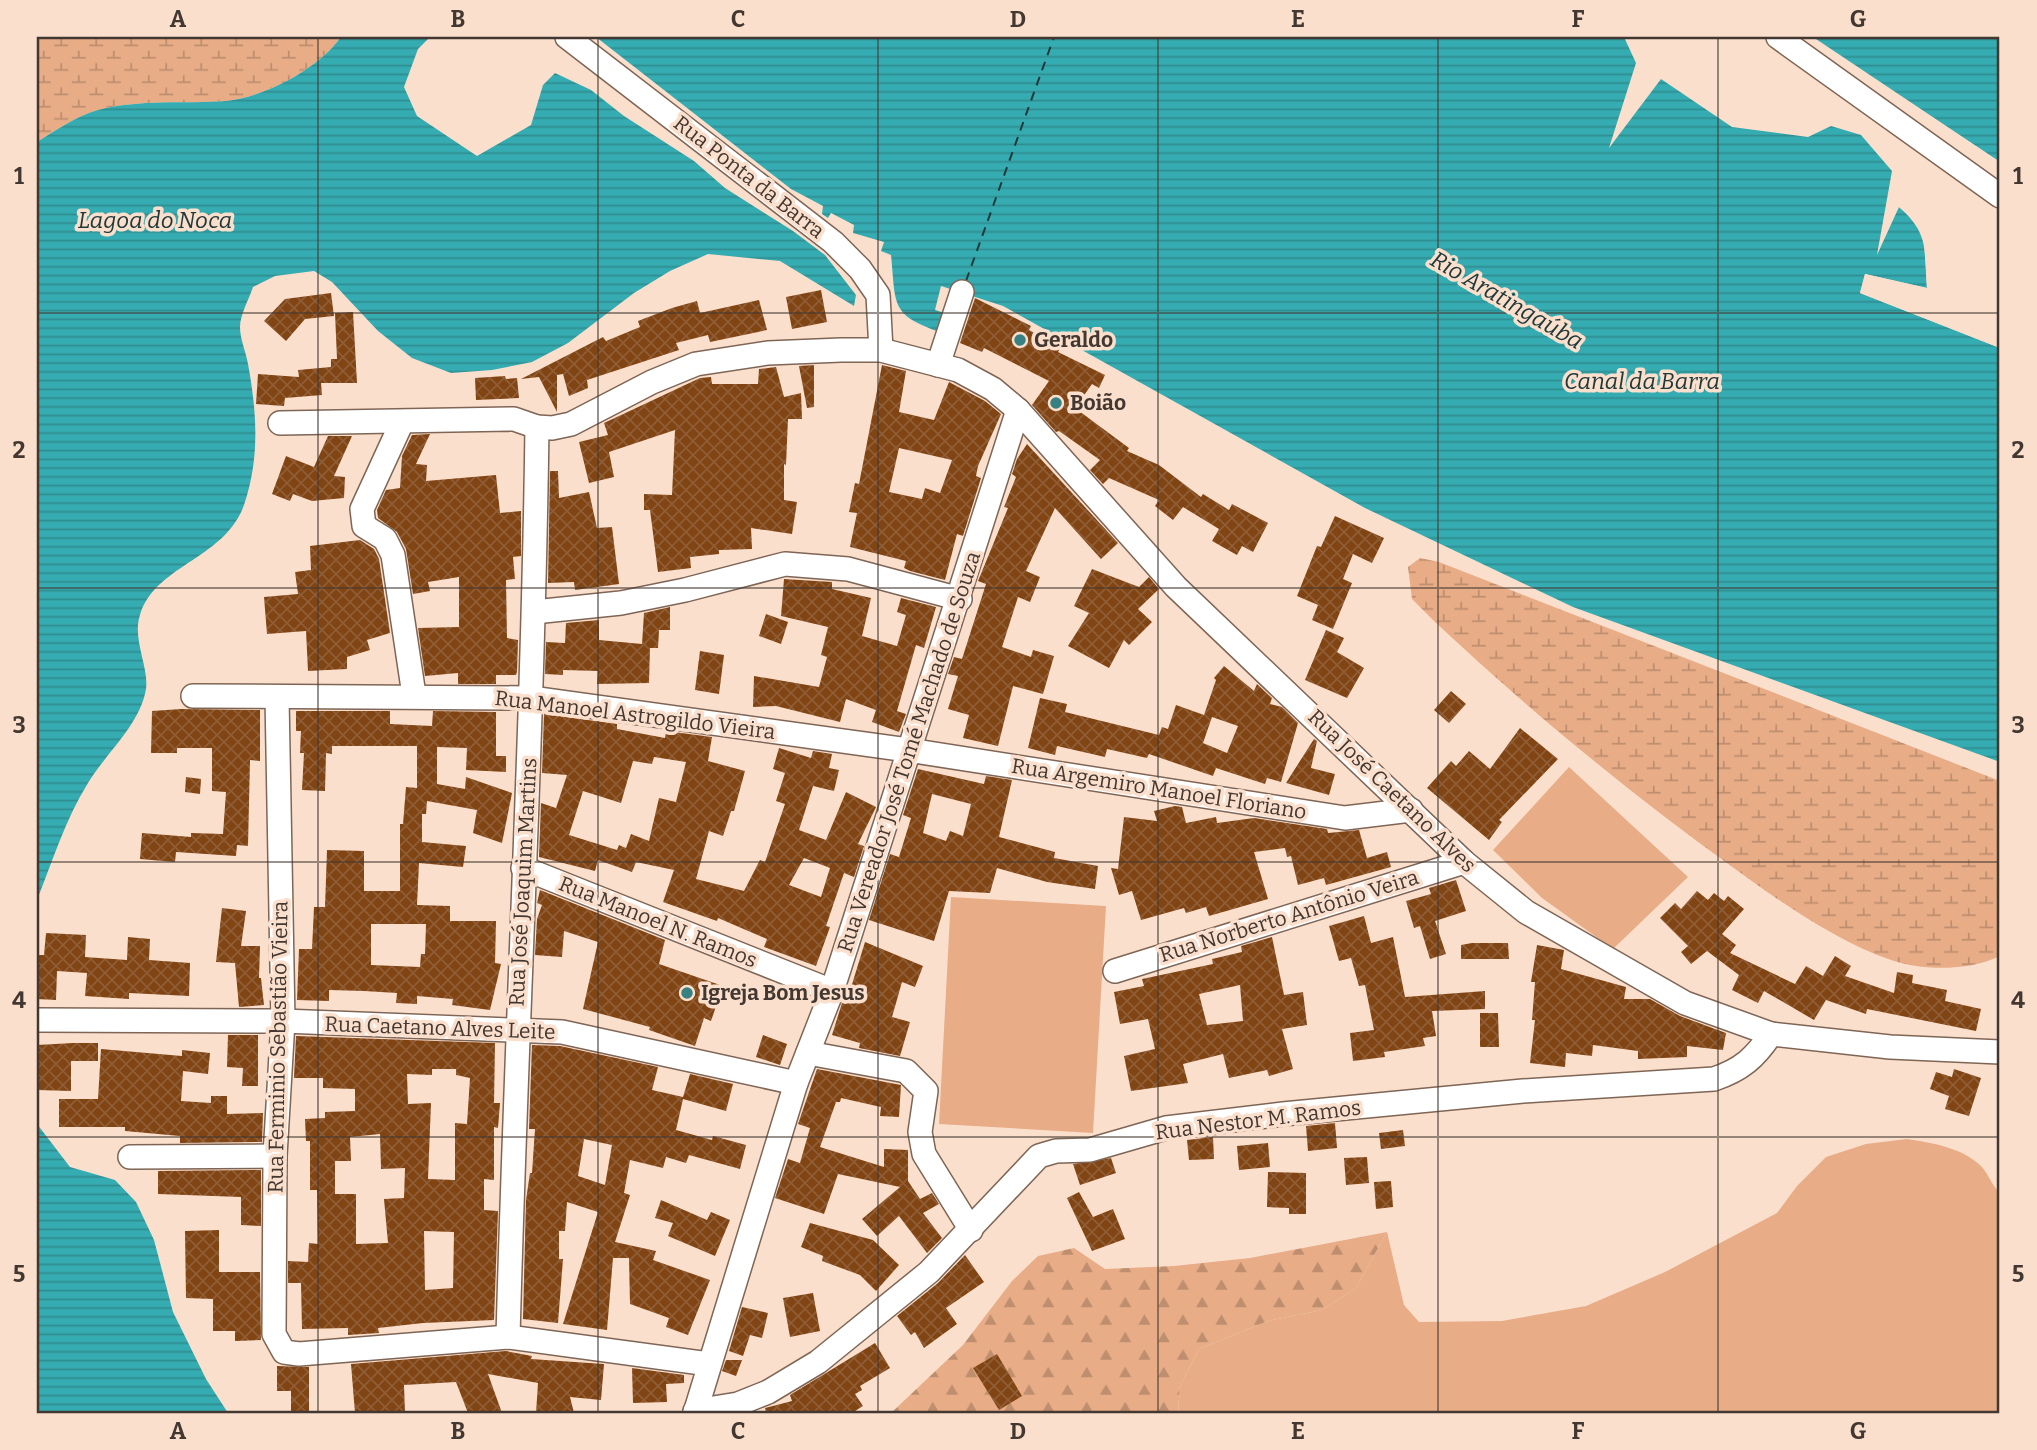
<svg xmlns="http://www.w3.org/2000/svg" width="2037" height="1450" font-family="Bitter,serif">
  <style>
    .green { fill: #e8ad87 }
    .forest { fill: url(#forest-firs) }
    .wetland { fill: url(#wetland-marsh) }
    .water { fill: url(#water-rules) }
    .pier { fill: #fbdfcd }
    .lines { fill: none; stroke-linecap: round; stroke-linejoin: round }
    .ferry { stroke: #20393a; stroke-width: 2; stroke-dasharray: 9 7; stroke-linecap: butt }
    .building { fill: url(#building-cross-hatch); fill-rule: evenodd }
    .minor-casing { stroke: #7e6555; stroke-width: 26 }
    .minor { stroke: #fff; stroke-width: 23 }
    .grid { fill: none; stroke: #433831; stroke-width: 2; stroke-opacity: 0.55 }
    .poi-dot { fill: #388183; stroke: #fbdfcd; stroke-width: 2.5 }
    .labels { text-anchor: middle; stroke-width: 7; stroke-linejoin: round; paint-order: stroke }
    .street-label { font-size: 21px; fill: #433831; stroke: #fbdfcd }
    .poi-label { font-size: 21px; font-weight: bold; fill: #433831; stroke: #fbdfcd; text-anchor: start }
    .water-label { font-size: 23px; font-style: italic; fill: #20393a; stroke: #fbdfcd }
    .neatline { fill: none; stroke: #433831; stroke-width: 2.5 }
    .grid-label { font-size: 23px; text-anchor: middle; font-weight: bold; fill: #433831 }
  </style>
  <defs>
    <pattern id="forest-firs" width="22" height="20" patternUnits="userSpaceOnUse" patternTransform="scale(1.75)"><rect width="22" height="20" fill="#e8ad87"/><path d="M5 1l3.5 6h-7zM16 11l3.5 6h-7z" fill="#be8e6f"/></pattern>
    <pattern id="wetland-marsh" width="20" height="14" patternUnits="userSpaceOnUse" patternTransform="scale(1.75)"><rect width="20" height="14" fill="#e8ad87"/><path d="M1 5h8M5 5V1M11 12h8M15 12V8" fill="none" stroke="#be8e6f"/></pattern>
    <pattern id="water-rules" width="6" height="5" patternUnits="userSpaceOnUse" patternTransform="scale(1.75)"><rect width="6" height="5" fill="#35acb1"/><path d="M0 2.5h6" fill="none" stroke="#2e8d91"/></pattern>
    <pattern id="building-cross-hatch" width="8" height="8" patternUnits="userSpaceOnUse" patternTransform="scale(1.75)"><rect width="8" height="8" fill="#814413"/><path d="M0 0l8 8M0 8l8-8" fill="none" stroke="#8f5d36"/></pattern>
  </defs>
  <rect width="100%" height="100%" fill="#fbdfcd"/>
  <!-- green -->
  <g class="green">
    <path d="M1569 767 1688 877 1613 949 1542 898 1493 850Z"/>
    <path d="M951 897 1106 906 1093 1133 939 1124Z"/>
    <path d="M1907 1139C1932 1143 1961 1147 1981 1166 1989 1174 1991 1185 2000 1193V1413H1178L1180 1386 1199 1349 1268 1321 1322 1310 1356 1288 1387 1232 1404 1305 1419 1322 1502 1321 1586 1306 1665 1272 1777 1213 1797 1186 1826 1157 1866 1144Z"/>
  </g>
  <!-- forest -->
  <path class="forest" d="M1387 1232 1356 1288 1322 1310 1268 1321 1199 1349 1180 1386 1178 1413H891L963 1345 1012 1281 1038 1256 1074 1248 1105 1269 1174 1266 1250 1258Z"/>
  <!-- wetland -->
  <g class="wetland">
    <path d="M37 37H341C318 69 265 97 226 101 184 104 140 99 98 110 77 116 56 130 37 142Z"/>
    <path d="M1420 558 1439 562 2000 781V956C1970 971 1922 971 1891 960 1835 941 1778 900 1731 866 1627 791 1529 710 1435 622L1412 599 1408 567Z"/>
  </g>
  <!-- water -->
  <g class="water">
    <path d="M341 37H430L418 49 404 87 417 116 477 156 531 125 543 85 555 73 591 90 624 116 694 161 725 188 793 231 825 255 856 295 854 306 780 261 708 254 670 271 634 293 568 343 532 362 492 370 451 373 412 358 378 331 332 282 314 271 275 276 253 287C249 299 240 315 240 327 240 339 246 352 248 364 257 413 260 458 244 505 225 559 155 565 140 615 132 639 149 667 146 689 140 725 106 753 88 783 65 820 53 860 37 900V142C56 130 77 116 98 110 140 99 184 104 226 101 265 97 318 69 341 37Z"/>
    <path d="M596 37H1624L1636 63 1609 148 1661 79 1732 127 1808 137 1831 126 1861 135 1892 171 1877 255 1899 207C1930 234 1924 251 1927 288L1865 274 1860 293 2000 348V762L1573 607 1365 508 1003 306 941 286 935 310 951 315 940 332C890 315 896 305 891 255L881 251 884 242 853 233 854 225 831 213 828 218 822 214 823 206 791 189Z"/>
    <path d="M1813 37H2000V162Z"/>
    <path d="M37 1124 70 1167 115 1180 136 1202 154 1240 173 1312 206 1379 228 1413H37Z"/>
  </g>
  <!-- pier -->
  <g class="pier">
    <path d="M1810 37 2000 162V166L1811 40Z"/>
    <path d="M1900 204 1920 221 1927 240 1930 290 1926 292 1867 279 1864 291 1971 331 2000 344V348L1860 293 1865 274 1927 288 1924 241 1917 223 1899 207Z"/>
  </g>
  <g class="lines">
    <!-- ferry -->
    <path class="ferry" d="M966 281 1054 37"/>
  </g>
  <!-- building -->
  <g class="building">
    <path d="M821 290 827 322 792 329 786 297Z"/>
    <path d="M331 293 334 316 305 319 286 341 264 321 285 299Z"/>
    <path d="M975 298 1031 326 1029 330 1061 347 1058 352 1105 375 1099 388 1092 384 1075 408 1129 448 1127 451 1159 465 1201 497 1203 494 1229 510 1232 504 1268 523 1253 552 1242 546 1237 555 1212 541 1219 529 1183 507 1173 520 1155 506 1159 500 1109 478 1103 484 1090 470 1100 460 1059 431 1056 432 1032 405 1049 381 984 348 982 352 960 343Z"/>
    <path d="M759 300 767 330 710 342 708 335 676 343 679 350 587 380 588 388 569 396 563 374 557 375V412L539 377 521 379 603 337 606 341 640 327 638 321 672 308 697 301 700 313Z"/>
    <path d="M353 312 357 383H321L322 395 285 398 284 406 256 404 258 374 299 377 298 370 331 367V359H337L335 313Z"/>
    <path d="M814 365V407L807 408 799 366Z"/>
    <path d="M882 365 906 371 899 412 934 420 949 382 985 401 1001 414 978 466 976 476 981 478 963 536 957 534 945 580 910 571 904 568 906 561 850 547 857 513 849 512 855 483 859 484ZM899 448 952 460 940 493 925 488 922 499 889 492Z"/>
    <path d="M776 367 784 397 801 393 802 419H788L786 465 784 464V500L797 502 792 534 751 528 752 549 719 550V554L690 557 691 568 658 572 650 510H644V494L672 495 675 430 609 452 614 477 589 483 579 442 608 435 604 423 700 378 711 377 712 384H758L759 369Z"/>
    <path d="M505 376 506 379 517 378 519 398 476 400 475 378Z"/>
    <path d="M430 434 416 464 427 465 426 481 496 475 500 513 521 511V556L513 557 515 579 506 580 507 638 518 640 517 672 516 675H496V684H458V673L425 676 418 628 459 627V577L428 582 430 591 413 594 406 549 397 532 378 518 377 510 386 490 400 488 402 456 412 435Z"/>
    <path d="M328 436H352L334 476 345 477 344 498 312 501 293 494 290 501 272 494 286 456 314 467Z"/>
    <path d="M1027 444 1118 543 1101 559 1055 508 1026 571 1040 577 1030 602 1018 597 1002 647 1031 657 1033 650 1054 656 1043 694 1013 686 998 746 963 738 969 715 948 709 958 676 948 674 954 657 962 659 986 584 978 581 1008 508 1004 507 1016 477 1012 474 1017 459Z"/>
    <path d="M550 471H558L559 498 589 492 597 528 612 527 619 584 575 590 574 582 548 583Z"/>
    <path d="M1335 516 1384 538 1372 563 1353 554 1343 579 1352 583 1333 629 1312 620 1318 605 1297 596 1317 546 1321 547Z"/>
    <path d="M360 540 374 549 379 559 390 633 367 640 370 650 347 657V669L308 671 306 631 267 634 264 597 298 594 295 572 311 570 310 546Z"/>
    <path d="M1092 569 1139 587 1149 577 1159 589 1138 609 1152 622 1129 645 1124 640 1109 668 1068 646 1089 613 1074 606Z"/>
    <path d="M784 579 832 582V589L871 598 862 636 897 646 906 615 897 612 901 598 936 607 924 648 916 645 897 711 906 714 899 732 872 722 876 710 846 699 840 722 776 706 753 707 754 676 819 687 827 657 821 655 828 627 781 616Z"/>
    <path d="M670 607V630H659L658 648H650L649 683 597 684 598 671 563 670V675L545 674 546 642 565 643 566 623 599 620V640L642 644 644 613Z"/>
    <path d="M766 614 788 622 781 644 759 636Z"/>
    <path d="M1326 630 1344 638 1337 652 1364 668 1347 698 1305 680Z"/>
    <path d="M700 651 724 655 719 694 695 690Z"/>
    <path d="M1224 666 1254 691 1257 684 1272 698 1270 704 1282 707 1298 723 1281 782 1267 778 1265 784 1216 768 1213 776 1149 754 1147 758 1107 749 1105 757 1057 746 1055 755 1028 748 1040 698 1067 704 1065 712 1159 735 1162 727 1168 729 1176 705 1204 715 1216 680 1214 678ZM1212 717 1238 726 1227 753 1203 743Z"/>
    <path d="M1451 691 1466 704 1449 723 1434 710Z"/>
    <path d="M181 709 260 710V761L250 760 248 846 237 845 236 856 176 852 175 862 140 859 142 833 191 837V833L223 834 226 792 212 791V748H177V753H151L152 711Z"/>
    <path d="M296 711H390V724L432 726 433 711 496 712V756H506V772L466 770 467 748 437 747V784L465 789 466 777 512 793 502 843 473 833 477 810 427 801 426 814H422V842L466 846 463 867 419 863 417 905 450 906V921H496L495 963 501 964 490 1010 452 1005 453 999 417 996V1004L396 1003 397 993 364 991 329 990V1001L297 1000 299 949H312L314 907H325L327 850 364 851V891H400V824H403L406 787 417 788V746H332V754L326 753 325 791 302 790 304 753H300L301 731H296ZM371 924H426L425 954H421L420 967 371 965Z"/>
    <path d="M544 714 617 724V729L665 738 666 731 712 737 708 761 745 771 734 811H731L723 836 709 831 696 879 744 891 760 860 765 862 785 804 776 801 785 773 773 769 779 748 811 758 813 751 832 754 829 768 839 770 834 791 813 786 799 830 826 840 846 792 876 807 858 844 864 846 854 877 844 873 826 926 830 927 816 966 764 947 767 939 718 918 717 921 663 902 674 870 636 862 632 872 598 860 595 871 539 857 541 803 556 808 567 775 542 773ZM654 757 686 762 676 802 659 798 649 841 631 834 626 848 619 845 617 850 569 835 583 791 621 803 633 761 652 764ZM804 858 830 868 821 897 789 885Z"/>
    <path d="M1520 728 1558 759 1499 820 1502 822 1489 840 1427 788 1451 761 1456 766 1469 751 1490 769Z"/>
    <path d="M1314 739 1317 741 1311 768 1335 774 1329 795 1286 783Z"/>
    <path d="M918 769 984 784 986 776 1012 780 999 837 1055 852 1054 858 1098 866 1095 889 1047 882 997 868 990 893 949 891 934 941 869 920 890 854 899 857 911 818 903 815ZM932 794 971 804 963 836 950 831 946 841 923 833Z"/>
    <path d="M186 777 201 779 200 794 185 792Z"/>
    <path d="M1175 806 1182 807 1186 823 1216 817 1217 823 1254 818 1327 829 1328 833 1359 830 1367 858 1387 852 1391 867 1326 885 1324 878 1298 885 1291 856 1287 857 1285 848 1254 852 1268 899 1209 916 1206 907 1186 913 1184 908 1141 920 1132 891 1119 895 1111 868 1118 869 1124 817 1157 821 1154 811Z"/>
    <path d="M1456 880 1466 911 1435 921 1446 954 1430 959 1420 926 1414 928 1406 901 1431 894 1429 888Z"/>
    <path d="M540 890 665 940 659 964 723 986 711 1021 704 1018 695 1046 649 1030 650 1027 583 1009 598 942 564 931 562 957 535 955 537 919 542 905 537 903Z"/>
    <path d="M1697 891 1708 900 1714 893 1724 901 1728 896 1744 909 1722 934 1736 945 1730 953 1795 984 1806 966 1823 976 1835 956 1851 966 1845 976 1894 993 1897 972 1913 975 1912 983 1947 990 1945 1001 1981 1009 1976 1031 1867 1009 1866 1014 1826 1000 1814 1020 1764 991 1758 1003 1732 990 1739 975 1707 951 1691 964 1681 952 1688 946 1660 918 1675 903 1681 909Z"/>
    <path d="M222 908 246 911 241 946H260L259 978H261L264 1005 239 1007 235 963 216 962Z"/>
    <path d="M1364 916 1371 943 1393 937 1405 997 1485 991V1009L1432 1011 1436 1036 1423 1038 1425 1046 1384 1052 1385 1057 1353 1061 1350 1033 1374 1030 1365 985 1359 986 1351 958 1339 961 1329 926Z"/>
    <path d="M46 933 86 935 85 957 127 960 128 937 150 939 149 960 190 963 189 996 129 993V999L85 996 87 973 57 971 56 1000 37 999V955H44Z"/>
    <path d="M1272 937 1284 995 1303 992 1307 1025 1282 1029 1293 1069 1269 1076 1267 1070 1229 1078 1223 1054 1183 1064 1188 1083 1131 1091 1124 1056 1155 1049 1148 1019 1120 1024 1114 992 1144 986 1142 979 1213 964 1212 959 1242 952 1241 946ZM1240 985 1243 1021 1207 1025 1199 994Z"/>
    <path d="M865 942 923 966 915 987 902 982 892 1017 910 1022 900 1056 859 1048 860 1043 832 1035 842 1003 846 1004Z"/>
    <path d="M1472 943H1508L1509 959H1461V945Z"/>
    <path d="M1537 945 1564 950 1561 969 1626 987 1624 999H1650L1680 1016 1726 1033 1723 1050 1687 1046V1057L1638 1059V1051L1593 1045 1592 1056 1566 1053 1565 1067 1530 1063 1535 1020H1532L1535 982H1531Z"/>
    <path d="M1480 1013H1498L1499 1047H1480Z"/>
    <path d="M228 1035H258V1086H242L243 1068 227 1067Z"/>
    <path d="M763 1035 787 1044 780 1065 756 1057Z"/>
    <path d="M296 1036 495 1043 494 1103H500L498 1128 494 1127V1180L484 1179V1210L498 1211 494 1320 423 1323 378 1328 379 1333 348 1335V1328L302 1329 301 1283H288V1261L308 1262 309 1243 318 1244 317 1190H310V1141H306L305 1119 325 1118V1112L355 1111V1089L323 1088V1078H294ZM432 1069H456V1075L470 1078 467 1124 455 1123V1180L428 1179 431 1103 408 1104 407 1074 432 1075ZM380 1134 381 1169 405 1168 404 1198 384 1199 388 1243 356 1244V1194H335V1161H351L350 1137ZM424 1231 454 1232 453 1288 425 1290Z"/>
    <path d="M73 1043H98V1061H71V1091L37 1090V1045Z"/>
    <path d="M532 1045 560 1046 658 1067 652 1090 683 1097 690 1074 733 1084 726 1111 683 1099 676 1130 712 1140 713 1136 746 1145 740 1169 689 1155 686 1163 666 1157 663 1168 630 1160 624 1193 630 1195 615 1242 656 1251 653 1260 710 1280 688 1335 666 1327 669 1318 630 1304 629 1258H613L607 1330 563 1324 598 1212 567 1202 565 1231H559V1259H563L558 1323 523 1319 526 1200 530 1173H532L535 1129H529ZM584 1139 612 1145 605 1185 578 1176Z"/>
    <path d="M101 1049 182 1056V1050L210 1053 208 1074 183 1071 181 1101 211 1103V1096H227V1114L263 1113 262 1142 180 1143V1136L125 1131V1127H59V1099H98Z"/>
    <path d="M817 1069 901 1085 899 1117 880 1116 881 1107 841 1098 840 1102H836L820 1147 884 1167V1149L908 1150V1181L920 1199 932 1193 939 1204 923 1213 942 1238 927 1253 899 1216 877 1236 862 1219 900 1187 838 1174 824 1214 775 1198 788 1159 800 1163 810 1128 798 1124Z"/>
    <path d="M1954 1069 1981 1078 1969 1116 1945 1109 1949 1096 1930 1089 1936 1072 1952 1077Z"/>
    <path d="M1335 1123 1337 1148 1308 1151 1306 1126Z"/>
    <path d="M1403 1130 1405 1146 1381 1149 1379 1133Z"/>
    <path d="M1213 1137 1214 1159 1189 1160 1187 1140Z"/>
    <path d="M1268 1143 1270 1167 1239 1170 1237 1146Z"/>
    <path d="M1367 1157 1369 1183 1346 1185 1344 1158Z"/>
    <path d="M1111 1158 1116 1173 1080 1185 1073 1164Z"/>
    <path d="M261 1170V1226L241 1225V1197L158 1194V1171Z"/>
    <path d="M1268 1172 1306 1173V1214H1289V1208L1267 1207Z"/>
    <path d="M1391 1181 1393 1207 1376 1209 1374 1182Z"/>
    <path d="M1079 1192 1093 1217 1113 1209 1125 1239 1092 1251 1067 1198Z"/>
    <path d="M661 1200 707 1220 711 1212 730 1220 715 1256 668 1236 673 1223 655 1218Z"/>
    <path d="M810 1223 873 1240 899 1265 876 1291 860 1275 822 1261 823 1256 801 1247Z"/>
    <path d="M219 1230V1272H260L261 1340 235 1341V1331H213V1299L186 1298 185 1231Z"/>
    <path d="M965 1255 984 1282 946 1308 957 1324 924 1348 915 1332 911 1335 897 1316 938 1283Z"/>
    <path d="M813 1293 820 1331 790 1337 783 1298Z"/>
    <path d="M742 1307 768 1313 762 1338 750 1335 743 1356 729 1351Z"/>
    <path d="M875 1343 890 1368 860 1386 862 1390 855 1394 863 1406 852 1413H766L765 1408 792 1401 790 1395Z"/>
    <path d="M506 1351 532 1356 531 1359 604 1364 601 1400 570 1397 574 1413H536L538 1383 488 1374 502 1413H468L456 1382 404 1385 405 1413H355L351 1364Z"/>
    <path d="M997 1354 1022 1396 999 1410 973 1368Z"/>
    <path d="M726 1360H742L736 1376 722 1371Z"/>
    <path d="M277 1366 309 1367V1413H291V1391H277Z"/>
    <path d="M632 1368 684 1375V1383L666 1384 667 1402 633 1403Z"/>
  </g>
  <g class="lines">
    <!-- minor casing -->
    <g class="minor-casing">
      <g id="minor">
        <path d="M567 37 833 242 860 269 878 295 881 350"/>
        <path d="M1778 37 2000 196"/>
        <path d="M938 365 962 292"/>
        <path d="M402 422 362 509 364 526 385 539 393 555 414 695"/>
        <path d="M280 423 514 419 537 427 552 428 571 424 652 382 696 364 768 353 841 350H881L958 370 993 389 1018 410 1176 587 1464 862 1526 912 1685 1003 1771 1034 1890 1047 2000 1052"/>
        <path d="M534 612 621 603 685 590 785 564 848 569 960 599"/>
        <path d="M193 696 531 698 908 750 1345 818 1411 810"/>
        <path d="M277 697 283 1021 275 1156 274 1334 284 1352 299 1354 508 1337 709 1364"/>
        <path d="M523 868 832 991"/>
        <path d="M1115 971 1464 862"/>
        <path d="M37 1020 283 1021 562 1032 796 1083"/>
        <path d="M808 1053 906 1071 926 1091 920 1132 924 1154 971 1230"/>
        <path d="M130 1157 275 1156"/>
        <path d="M508 1337C516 1033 533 731 537 427"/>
        <path d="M695 1411 738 1404 768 1392 818 1362 929 1272 1039 1156 1056 1151 1090 1150 1166 1128 1283 1114 1523 1091 1714 1079C1741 1070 1755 1058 1771 1034"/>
        <path d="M695 1413 796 1083 832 991 1018 410"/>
      </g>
    </g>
    <!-- minor -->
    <use href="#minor" class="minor"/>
  </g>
  <!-- grid -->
  <path class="grid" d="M318 37V1413M598 37V1413M878 37V1413M1158 37V1413M1438 37V1413M1718 37V1413M37 313H2000M37 588H2000M37 862H2000M37 1137H2000"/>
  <!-- markers -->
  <g class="poi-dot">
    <circle cx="1020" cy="340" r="7"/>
    <circle cx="1056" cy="403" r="7"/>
    <circle cx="687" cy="993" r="7"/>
  </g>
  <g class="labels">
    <!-- street labels -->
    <g class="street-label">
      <text transform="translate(749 177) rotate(38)" y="7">Rua Ponta da Barra</text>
      <text transform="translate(635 715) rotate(7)" y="7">Rua Manoel Astrogildo Vieira</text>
      <text transform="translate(909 752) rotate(-72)" y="7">Rua Vereador José Tomé Machado de Souza</text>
      <text transform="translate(1159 789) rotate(9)" y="7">Rua Argemiro Manoel Floriano</text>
      <text transform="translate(1392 791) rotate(44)" y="7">Rua José Caetano Alves</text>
      <text transform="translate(523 882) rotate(-87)" y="7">Rua José Joaquim Martins</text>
      <text transform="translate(1289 916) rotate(-17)" y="7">Rua Norberto Antônio Veira</text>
      <text transform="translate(658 922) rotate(22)" y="7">Rua Manoel N. Ramos</text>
      <text transform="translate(440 1028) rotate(2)" y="7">Rua Caetano Alves Leite</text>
      <text transform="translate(278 1047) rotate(-89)" y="7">Rua Ferminio Sebastião Vieira</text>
      <text transform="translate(1258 1120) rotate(-7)" y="7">Rua Nestor M. Ramos</text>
    </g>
    <!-- poi labels -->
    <g class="poi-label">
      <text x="1034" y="347">Geraldo</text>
      <text x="1070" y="410">Boião</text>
      <text x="701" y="1000">Igreja Bom Jesus</text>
    </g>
    <!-- water labels -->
    <g class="water-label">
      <text x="155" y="228">Lagoa do Noca</text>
      <text transform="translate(1507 300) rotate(30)" y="8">Rio Aratingaúba</text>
      <text x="1642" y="389">Canal da Barra</text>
    </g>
  </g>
  <!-- border -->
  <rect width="2037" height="1450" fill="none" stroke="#fbdfcd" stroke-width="77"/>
  <rect x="38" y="38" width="1960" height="1374" class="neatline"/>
  <g class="grid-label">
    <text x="178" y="27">A</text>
    <text x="458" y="27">B</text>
    <text x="738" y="27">C</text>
    <text x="1018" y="27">D</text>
    <text x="1298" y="27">E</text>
    <text x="1578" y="27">F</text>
    <text x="1858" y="27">G</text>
    <text x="19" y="184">1</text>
    <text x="2018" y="184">1</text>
    <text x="19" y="458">2</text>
    <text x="2018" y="458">2</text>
    <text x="19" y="733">3</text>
    <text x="2018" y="733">3</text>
    <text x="19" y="1008">4</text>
    <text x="2018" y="1008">4</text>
    <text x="19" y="1282">5</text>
    <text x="2018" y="1282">5</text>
    <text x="178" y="1439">A</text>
    <text x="458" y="1439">B</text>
    <text x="738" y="1439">C</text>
    <text x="1018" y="1439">D</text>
    <text x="1298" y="1439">E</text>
    <text x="1578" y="1439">F</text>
    <text x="1858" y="1439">G</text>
  </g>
</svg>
